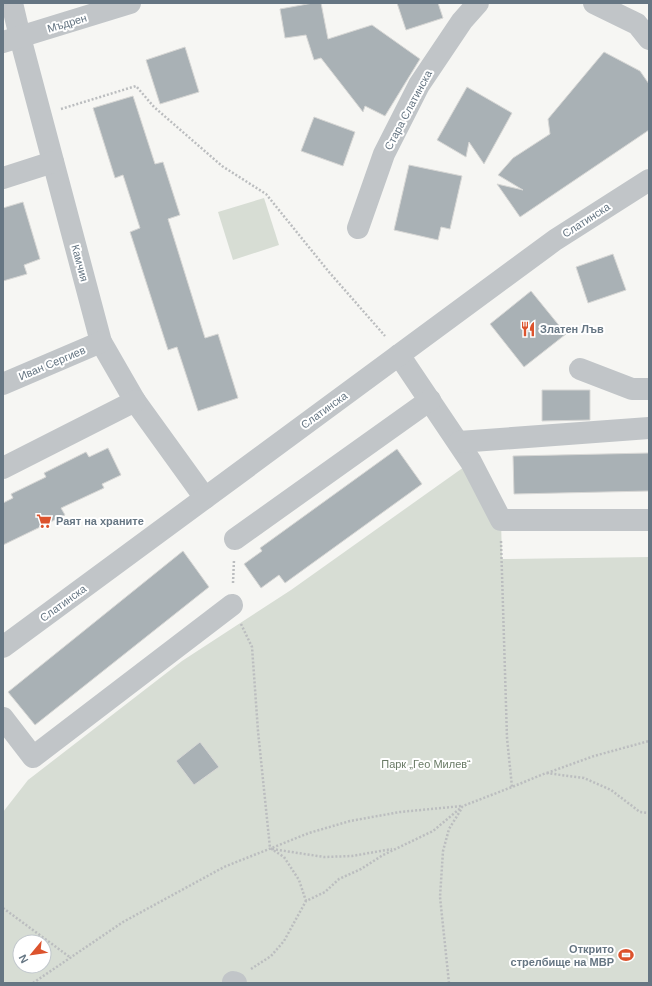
<svg xmlns="http://www.w3.org/2000/svg" width="652" height="986" font-family="Helvetica,sans-serif">
  <style>
    .green { fill: #d7ddd4; fill-rule: evenodd }
    .building { fill: #a9b1b5; stroke: #d7d7d5 }
    .lines { fill: none; stroke-linecap: round; stroke-linejoin: round }
    .path { stroke: #bbbdbf; stroke-width: 2.5; stroke-dasharray: 2 2; stroke-linecap: butt }
    .minor { stroke: #c1c5c8; stroke-width: 22 }
    .labels { text-anchor: middle; stroke-width: 4; stroke-linejoin: round; paint-order: stroke }
    .street-label { font-size: 11px; fill: #667683; stroke: #fff }
    .poi-label { font-size: 11px; font-weight: bold; fill: #667683; stroke: #fff; text-anchor: start }
    .park-label { font-size: 11px; fill: #697a65; stroke: #fff }
  </style>
  <rect width="100%" height="100%" fill="#f6f6f3"/>
  <!-- green -->
  <g class="green">
    <path d="M264 198 279 245 233 260 218 212Z"/>
    <path d="M471 462 501 520 502 559 649 557V983H3V812L28 780 182 661 291 590ZM20 942H44V966H20Z"/>
  </g>
  <!-- building -->
  <g class="building">
    <path d="M313 3H321L328 39 372 25 420 59 385 116 365 106 363 112 321 58 314 60 306 35 285 38 280 9Z"/>
    <path d="M397 3H438L443 18 406 30Z"/>
    <path d="M185 47 199 92 160 104 146 60Z"/>
    <path d="M604 52 640 71 649 84V130L520 217 497 184 523 190 498 175 513 158 550 134 548 119Z"/>
    <path d="M467 87 512 113 484 164 469 142 466 157 437 140Z"/>
    <path d="M133 96 155 164 163 162 180 215 168 219 205 338 218 334 238 398 198 411 177 347 168 350 130 232 140 228 123 175 115 178 93 108Z"/>
    <path d="M314 117 355 132 343 166 301 151Z"/>
    <path d="M409 165 462 176 450 229 441 227 438 240 394 230Z"/>
    <path d="M23 202 40 259 24 265 27 274 3 281V208Z"/>
    <path d="M613 254 626 290 588 303 576 267Z"/>
    <path d="M531 291 566 334 524 367 490 324Z"/>
    <path d="M542 390H590V420L542 421Z"/>
    <path d="M108 448 121 475 102 484 104 488 61 508 65 515 3 545V503L13 498 11 494 46 477 44 473 86 452 89 457Z"/>
    <path d="M397 449 422 484 285 583 279 575 261 588 244 564 262 551 260 548Z"/>
    <path d="M649 453V491L514 494 513 456Z"/>
    <path d="M183 551 209 587 35 725 8 692Z"/>
    <path d="M200 742 219 767 194 785 176 761Z"/>
  </g>
  <g class="lines">
    <!-- path -->
    <g class="path">
      <path d="M61 109 136 86 154 107 222 166 266 194 329 272 385 336"/>
      <path d="M501 541 507 738 512 787"/>
      <path d="M233 583 234 560"/>
      <path d="M241 624 252 647 258 731 270 848 284 857 299 880 306 901"/>
      <path d="M547 773 594 756 649 741"/>
      <path d="M272 849 324 857 352 856 392 849"/>
      <path d="M3 908 71 958"/>
      <path d="M251 969 271 956 284 941 306 901 325 892 339 879 361 869 383 855 433 831 463 806 512 787 546 773 584 778 611 790 640 812 649 813"/>
      <path d="M33 983 123 922 224 867 309 833 350 821 400 812 462 806"/>
      <path d="M449 983 440 897 443 851 449 829 462 808"/>
    </g>
    <!-- minor -->
    <g class="minor">
      <path d="M12 3 20 37 101 342 135 401 205 498"/>
      <path d="M594 3 637 24 649 39"/>
      <path d="M3 42 130 3"/>
      <path d="M3 178 53 162"/>
      <path d="M358 228 384 154 419 85 462 21 478 3"/>
      <path d="M399 355 471 462 501 520H649"/>
      <path d="M580 369 632 389H649"/>
      <path d="M3 384 101 342"/>
      <path d="M459 442 649 428"/>
      <path d="M3 468 135 401"/>
      <path d="M235 539 430 400"/>
      <path d="M3 647 555 240 649 180"/>
      <path d="M3 718 33 757 232 605"/>
      <path d="M233 982 236 983"/>
    </g>
  </g>
  <!-- icons -->
  <defs>
    <g id="restaurant-bare" transform="scale(1.2)"><path d="M-5-6h1v4h1v-4h1v4h1v-4h1v5L-1.5 .5V6h-2V.5L-5-1ZM5-6V6H3V1.5H1.5Q1.5-4 5-6Z" fill="#dc532d" stroke="#fff" stroke-width="2.5" paint-order="stroke"/></g>
    <g id="supermarket-bare" transform="scale(1.2)"><path d="M-6-5.5h2.5l.6 2H6L4.5 2H-2.5L-4.4-4H-6ZM-1.5 3.2a1.3 1.3 0 1 0 .1 0ZM3 3.2a1.3 1.3 0 1 0 .1 0Z" fill="#dc532d" stroke="#fff" stroke-width="2.5" paint-order="stroke"/></g>
    <g id="stadium-bare" transform="scale(1.2)"><path d="M0-5a6.5 5 0 1 0 0 10a6.5 5 0 1 0 0-10ZM-3.5-1.8h7v3.6h-7Z" fill="#dc532d" stroke="#fff" stroke-width="2.5" paint-order="stroke"/></g>
  </defs>
  <g fill-rule="evenodd">
    <use href="#restaurant-bare" x="528" y="329"/>
    <use href="#supermarket-bare" x="44" y="521"/>
    <use href="#stadium-bare" x="626" y="955"/>
  </g>
  <g class="labels">
    <!-- street labels -->
    <g class="street-label">
      <text transform="translate(67 23) rotate(-17)" y="4">Мъдрен</text>
      <text transform="translate(408 110) rotate(-62)" y="4">Стара Слатинска</text>
      <text transform="translate(586 220) rotate(-33)" y="4">Слатинска</text>
      <text transform="translate(80 263) rotate(75)" y="4">Камчия</text>
      <text transform="translate(52 363) rotate(-23)" y="4">Иван Сергиев</text>
      <text transform="translate(324 410) rotate(-36)" y="4">Слатинска</text>
      <text transform="translate(63 603) rotate(-36)" y="4">Слатинска</text>
    </g>
    <!-- poi labels -->
    <g class="poi-label">
      <text x="540" y="333">Златен Лъв</text>
      <text x="56" y="525">Раят на храните</text>
      <text x="614" y="953" text-anchor="end">Открито<tspan x="614" dy="13">стрелбище на МВР</tspan></text>
    </g>
    <!-- park labels -->
    <g class="park-label">
      <text x="426" y="768">Парк „Гео Милев“</text>
    </g>
  </g>
  <!-- border -->
  <rect width="652" height="986" fill="none" stroke="#667683" stroke-width="8"/>
  <!-- north arrow -->
  <g transform="translate(32 954) rotate(241)"><circle r="19" fill="#ffffff" stroke="#c2c8cd"/>
  <path d="M0-3L7 15L0 10L-7 15Z" fill="#dc532d"/>
  <text y="-6" font-size="11" font-weight="bold" text-anchor="middle" fill="#667683">N</text>
  </g>
</svg>
